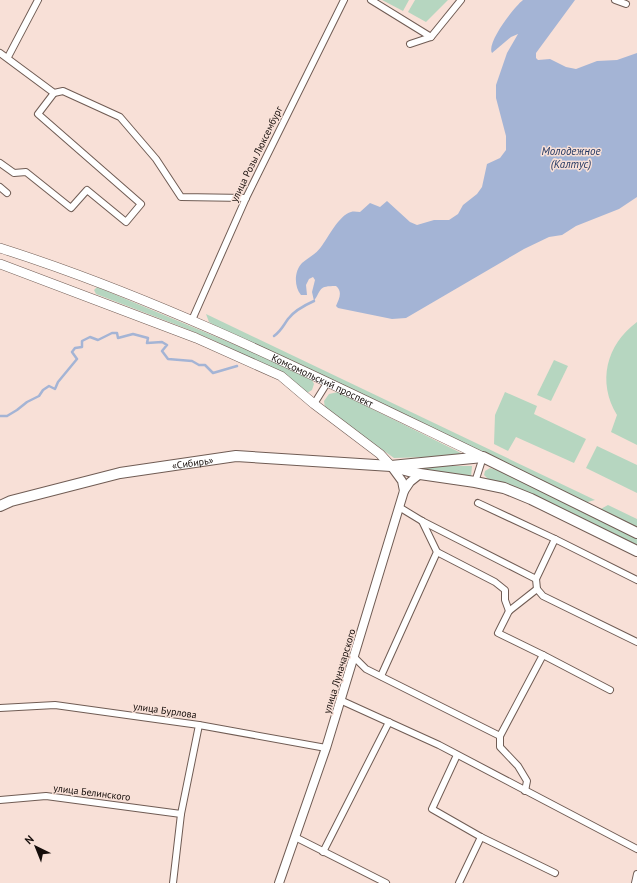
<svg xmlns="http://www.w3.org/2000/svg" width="637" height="883" font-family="'PT Sans',sans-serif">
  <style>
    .green { fill: #b6d6c0 }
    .water { fill: #a4b4d5 }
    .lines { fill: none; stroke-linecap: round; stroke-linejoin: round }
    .stream { stroke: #a4b4d5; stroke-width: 2.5 }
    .minor-casing { stroke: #705c54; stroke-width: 8 }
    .tertiary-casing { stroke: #705c54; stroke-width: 10 }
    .secondary-casing { stroke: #705c54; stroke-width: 10 }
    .primary-casing { stroke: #705c54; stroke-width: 12 }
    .minor { stroke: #fff; stroke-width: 6 }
    .tertiary { stroke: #fff; stroke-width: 8 }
    .secondary { stroke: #fff; stroke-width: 9 }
    .primary { stroke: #fff; stroke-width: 10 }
    .labels { text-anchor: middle; stroke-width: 3; stroke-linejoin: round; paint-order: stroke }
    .street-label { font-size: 10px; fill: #150d0a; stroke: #f8e0d7 }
    .water-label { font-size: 11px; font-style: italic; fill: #233762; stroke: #f8e0d7 }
  </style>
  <rect width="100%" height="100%" fill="#f8e0d7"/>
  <!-- green -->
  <g class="green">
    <path d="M382 0H409L403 11Z"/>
    <path d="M415 0H448L426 22 408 12Z"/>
    <path d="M97 287 250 351 312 380 314 384 312 390 307 393C245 347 168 322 96 294L94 290Z"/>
    <path d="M206 314 595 500 584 503 219 328 209 322Z"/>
    <path d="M637 322V445L611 432 617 415C597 382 606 345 637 322Z"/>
    <path d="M554 360 568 366 551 401 537 395Z"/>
    <path d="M338 392 463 454 461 456 394 458 325 409 324 401 329 394Z"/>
    <path d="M505 392 537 406 534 414 586 439 574 463 516 437 508 451 494 444 495 415Z"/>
    <path d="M597 446 637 465V493L586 468Z"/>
    <path d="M415 466H472L471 477 414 469Z"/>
    <path d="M490 468 500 471 637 538V547L489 480 484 475 485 471Z"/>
    <path d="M608 505 637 519V529L599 510Z"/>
  </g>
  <!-- water -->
  <path class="water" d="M523 0H575L536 53V58L538 60 550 59 566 67 576 69 597 61 617 60 637 53V197L619 209 576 226 562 235 549 237 524 249 406 318 392 319 338 308 336 306C339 299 343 292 336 286 318 286 322 289 314 301L312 292 315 280 313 277 309 279 306 285 307 295H301C294 287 294 271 302 263 308 258 316 254 321 247 328 238 339 215 351 212 354 211 357 212 360 212L370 203 380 207 387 201 410 222 417 225 434 220H449L458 214 463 205 477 194 482 187 487 164 500 158 506 150V136L496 98V85L507 53 518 34 511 37 492 53C486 43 514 7 523 0Z"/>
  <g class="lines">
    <!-- stream -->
    <g class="stream">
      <path d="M274 336C281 331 283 326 288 319 294 311 305 305 314 301"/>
      <path d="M0 416H7L17 410 27 402 39 396 43 390 49 386 55 389 58 382 77 359 72 352 75 348 82 347V341L90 337 98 340 112 333H117L118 338 133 334 148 338 147 343 162 342 167 345 162 351 168 359 192 361 199 365H205L213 373 237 366"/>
    </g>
    <!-- minor casing -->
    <g class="minor-casing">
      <g id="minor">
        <path d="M371 0 431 37"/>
        <path d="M615 0 626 4"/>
        <path d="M410 44 431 37 461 0"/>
        <path d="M0 53 54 93 63 91 120 117 156 159 181 197 246 198"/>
        <path d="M8 57 38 0"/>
        <path d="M0 163 14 173 26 172 71 208 87 190 126 222 141 204 38 114 54 93"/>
        <path d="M0 187 7 193"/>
        <path d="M192 320 246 198 344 0"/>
        <path d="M314 404 327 383"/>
        <path d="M475 482 483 457"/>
        <path d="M478 503 555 539"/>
        <path d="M399 507 422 521 536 579 555 539 637 580"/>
        <path d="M437 552 495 582 505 590V600L509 611"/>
        <path d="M536 579 537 589 543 596 637 642"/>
        <path d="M543 655 610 690"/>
        <path d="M354 657 366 669 500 736"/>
        <path d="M381 676 437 552 422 521"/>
        <path d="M340 700 439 745 637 849"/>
        <path d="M0 708 55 705 199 725 326 748"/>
        <path d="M457 755 432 809 481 837 555 873"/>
        <path d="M525 791 527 781 518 766 500 747V736L543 655 498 633 509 611 537 589"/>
        <path d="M0 800 46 796 181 814"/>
        <path d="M295 837 386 883"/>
        <path d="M323 852 389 722"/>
        <path d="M173 883 181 814 199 725"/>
        <path d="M459 883 481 837"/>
        <path d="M635 883 637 874"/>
      </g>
    </g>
    <!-- tertiary casing -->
    <g class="tertiary-casing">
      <g id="tertiary">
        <path d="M404 491 410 482 420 474"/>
        <path d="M279 883 326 748 404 491 402 481 391 466"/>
      </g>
    </g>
    <!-- secondary casing -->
    <g class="secondary-casing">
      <g id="secondary">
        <path id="s1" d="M0 248C167 301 325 381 483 457"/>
        <path d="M0 264 196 338 281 376 314 404 380 454 391 466"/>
      </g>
    </g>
    <!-- primary casing -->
    <g class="primary-casing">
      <g id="primary">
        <path d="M397 468 420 474 475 482 504 488 531 499 637 551"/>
        <path id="s2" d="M0 506 11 501 120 473 236 456 391 466 483 457 637 533"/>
      </g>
    </g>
    <!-- minor -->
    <use href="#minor" class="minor"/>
    <!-- tertiary -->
    <use href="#tertiary" class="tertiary"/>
    <!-- secondary -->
    <use href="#secondary" class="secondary"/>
    <!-- primary -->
    <use href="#primary" class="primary"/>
  </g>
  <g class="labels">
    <!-- street labels -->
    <g class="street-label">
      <text transform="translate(256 154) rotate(-64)" y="4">улица Розы Люксембург</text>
      <text dy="4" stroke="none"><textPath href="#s1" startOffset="349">Комсомольский проспект</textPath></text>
      <text dy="4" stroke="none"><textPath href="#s2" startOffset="198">«Сибирь»</textPath></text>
      <text transform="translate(339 671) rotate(-73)" y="4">улица Луначарского</text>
      <text transform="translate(165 710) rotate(8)" y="4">улица Бурлова</text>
      <text transform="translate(92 792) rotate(7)" y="4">улица Белинского</text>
    </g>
    <!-- water labels -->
    <g class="water-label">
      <text x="571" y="155">Молодежное<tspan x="571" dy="13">(Калтус)</tspan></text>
    </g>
  </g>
  <!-- north arrow -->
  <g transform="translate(36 847) rotate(317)" stroke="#f8e0d7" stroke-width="3" paint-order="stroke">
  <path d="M0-3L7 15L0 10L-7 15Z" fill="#150d0a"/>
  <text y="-6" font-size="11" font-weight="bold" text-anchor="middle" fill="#150d0a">N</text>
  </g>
</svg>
